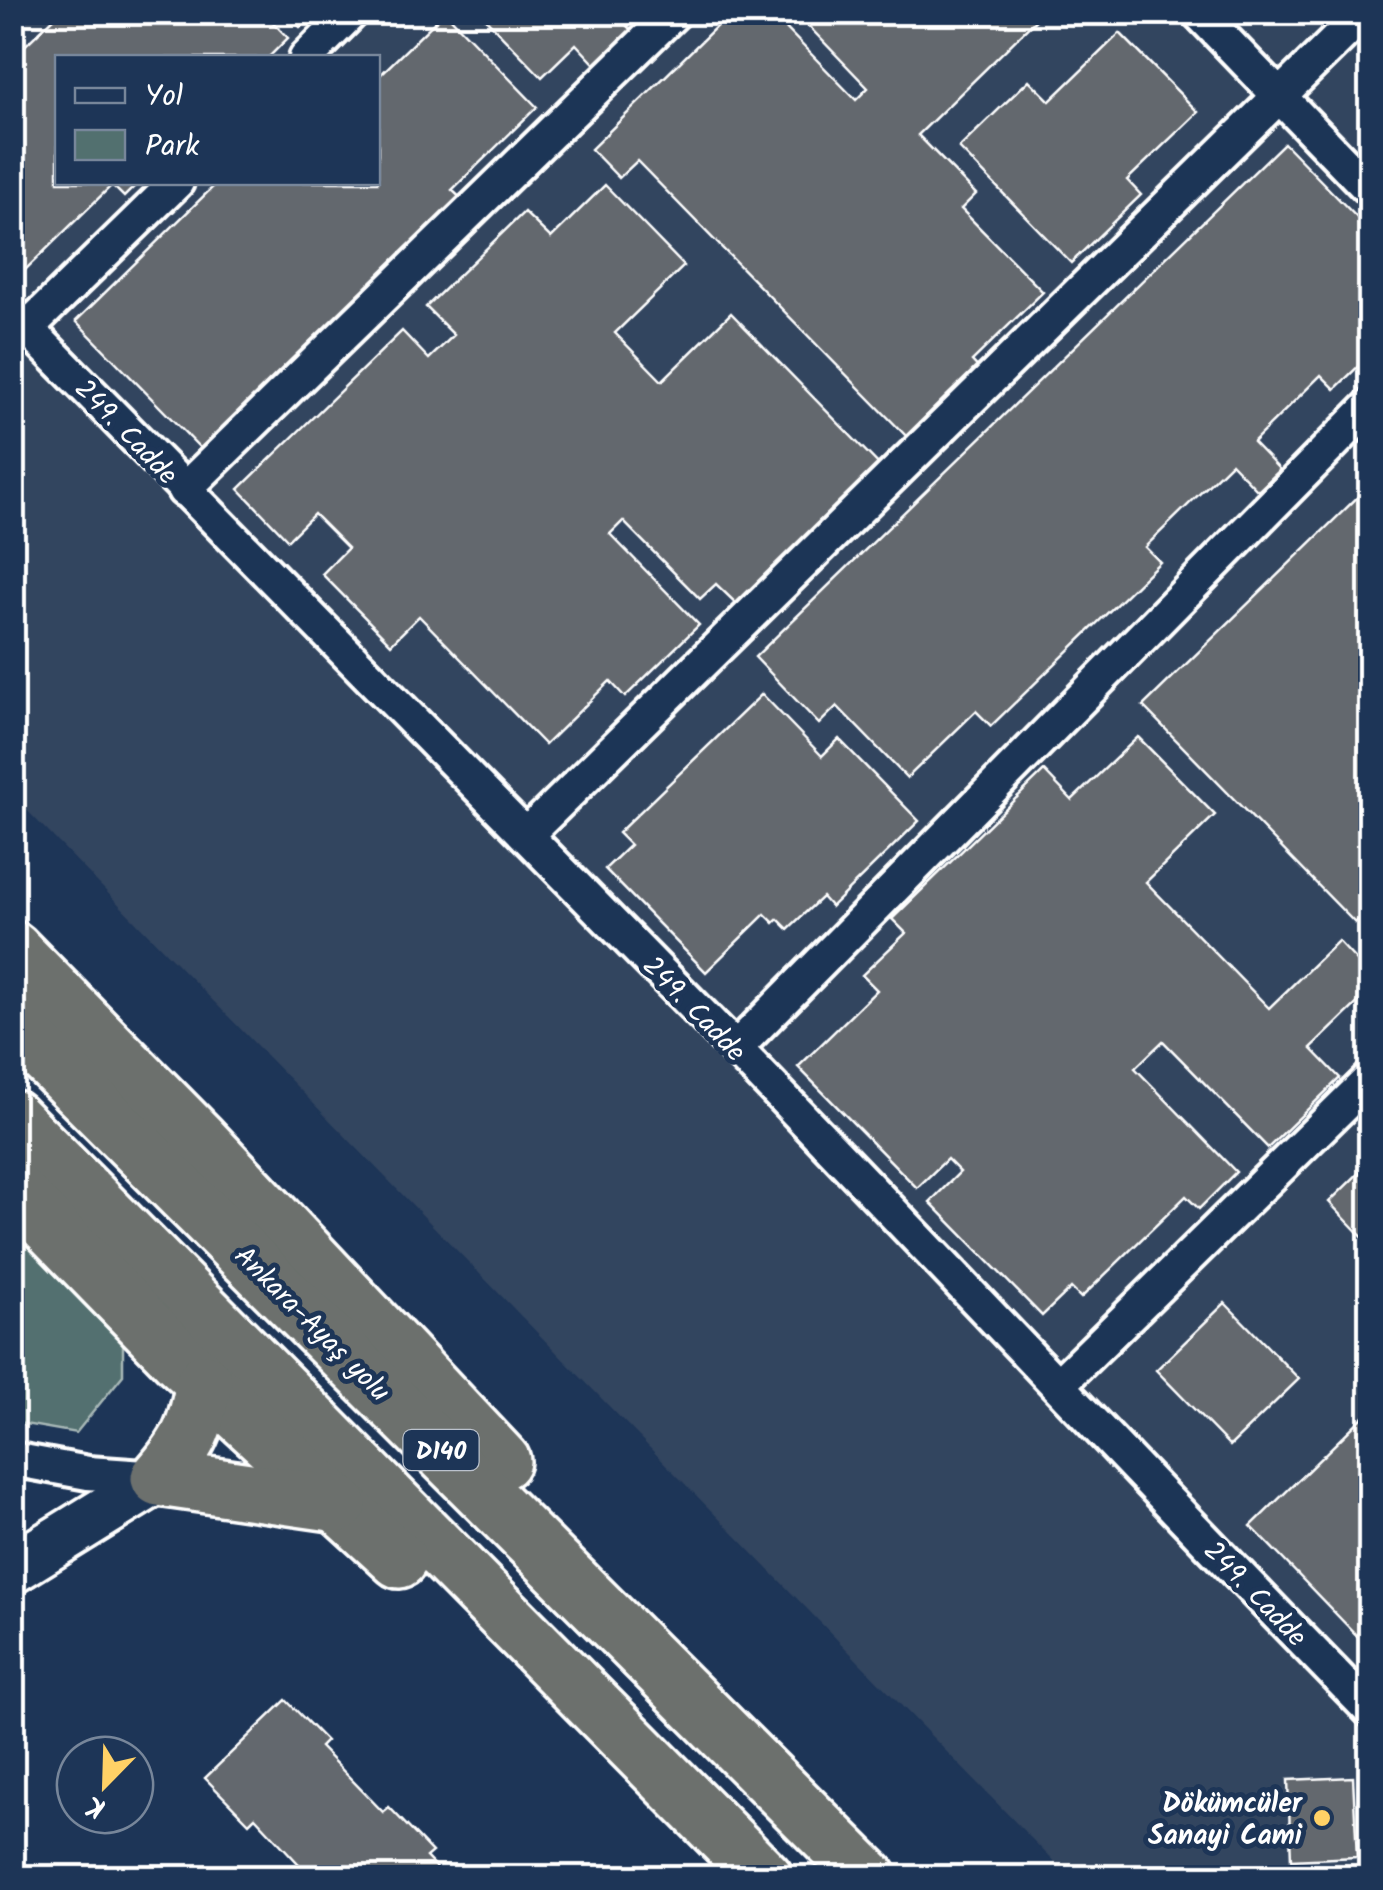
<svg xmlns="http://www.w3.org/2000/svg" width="1383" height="1890" font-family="Kalam,sans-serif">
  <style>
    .built { fill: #32445e; fill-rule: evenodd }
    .green { fill: #52706f; stroke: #a8b8b7; stroke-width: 2.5 }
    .building { fill: #63676e; stroke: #fff; stroke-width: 2.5 }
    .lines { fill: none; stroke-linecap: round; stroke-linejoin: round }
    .minor-casing { stroke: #fff; stroke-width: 40 }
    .secondary-casing { stroke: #fff; stroke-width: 55 }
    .trunk-casing { stroke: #fff; stroke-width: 62 }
    .minor { stroke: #1d3557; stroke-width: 32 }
    .secondary { stroke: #1d3557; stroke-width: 48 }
    .trunk { stroke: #6c706d; stroke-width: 55 }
    .poi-dot { fill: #ffd166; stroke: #1d3557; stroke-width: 4 }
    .labels { text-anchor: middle; stroke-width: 10; stroke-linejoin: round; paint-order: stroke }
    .shield { fill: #1d3557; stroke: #bbc2cd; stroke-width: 2.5 }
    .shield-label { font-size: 25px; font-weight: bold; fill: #fff }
    .street-label { font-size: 28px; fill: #fff; stroke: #1d3557 }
    .poi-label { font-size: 28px; font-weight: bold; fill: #fff; stroke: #1d3557; text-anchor: end }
  </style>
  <rect width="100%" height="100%" fill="#1d3557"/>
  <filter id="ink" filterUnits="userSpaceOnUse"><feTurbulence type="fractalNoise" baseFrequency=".01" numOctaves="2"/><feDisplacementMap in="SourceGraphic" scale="20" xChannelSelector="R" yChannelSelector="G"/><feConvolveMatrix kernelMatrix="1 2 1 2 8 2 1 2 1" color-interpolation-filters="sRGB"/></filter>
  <g filter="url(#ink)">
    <!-- built -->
    <path class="built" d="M12 13H1370V1877H1069L13 796ZM58 58H378V182H58Z"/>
    <!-- green -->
    <path class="green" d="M12 1227 123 1341V1375L76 1433 13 1422Z"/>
    <!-- building -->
    <g class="building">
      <path d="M60 12H86L94 20 101 12H263L288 38 268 58H58V182H139L124 197 112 185 22 273 12 263V58Z"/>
      <path d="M285 12H314L300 27Z"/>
      <path d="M445 12 537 107 452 190 465 202 206 454 76 321 218 182H378V77Z"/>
      <path d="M479 12H641L627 26 640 39 604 74 576 44 542 77Z"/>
      <path d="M731 12H770L856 100 868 88 795 12H1044L918 135 976 194 961 209 1043 292 972 361 985 375 914 444 637 161 619 178 591 149Z"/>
      <path d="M1120 33 1198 112 1127 180 1141 195 1071 263 959 148 1029 80 1050 101Z"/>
      <path d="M1284 143 1370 231V355L1335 389 1321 375 1253 442 1280 470 1258 491 1231 463 1145 547 1160 562 991 726 976 711 907 778 837 706 819 724 755 657Z"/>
      <path d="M605 185 684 266 615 333 662 381 731 313 886 472 743 610 716 584 700 599 623 521 610 534 699 625 625 697 610 681 545 745 419 616 391 644 322 574 348 548 314 514 288 540 239 489 402 331 429 359 454 335 426 307 524 212 551 238Z"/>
      <path d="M1370 485V909L1355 923 1143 706Z"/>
      <path d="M762 694 822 756 839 739 919 821 831 907 822 897 788 929 778 919 774 923 765 914 706 972 605 869 630 845 618 833Z"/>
      <path d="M1138 737 1215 815 1146 882 1269 1008 1338 941 1370 975V991L1311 1048 1340 1078 1268 1148 1163 1041 1135 1068 1236 1172 1199 1209 1186 1196 1081 1298 1071 1288 1042 1316 930 1202 960 1172 947 1159 917 1188 798 1067 877 990 862 975 906 933 892 919 1044 771 1072 800Z"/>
      <path d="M1370 1162V1245L1329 1202Z"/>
      <path d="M1225 1303 1299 1379 1230 1446 1156 1370Z"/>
      <path d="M1370 1410V1635L1363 1642 1251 1526Z"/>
      <path d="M286 1700 326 1741 320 1747 383 1812 389 1807 432 1852 426 1857 446 1878H312L255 1817 249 1823 205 1778Z"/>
      <path d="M1353 1777 1357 1857 1291 1860 1288 1780Z"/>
    </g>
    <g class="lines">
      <!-- minor casing -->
      <g class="minor-casing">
        <g id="minor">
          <path d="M1198 12 1370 190"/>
          <path d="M306 58 352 12"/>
          <path d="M12 313C251 559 494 801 733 1046 946 1266 1155 1491 1370 1710"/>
          <path d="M27 328 177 182"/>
          <path d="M184 490 675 12"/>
          <path d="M526 835 1365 12"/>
          <path d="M735 1049 1370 406"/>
          <path d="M1059 1384 1370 1079"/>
          <path d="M12 1459 88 1473 159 1478"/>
        </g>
      </g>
      <!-- secondary casing -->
      <g class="secondary-casing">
        <path id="secondary" d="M12 1569 159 1478"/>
      </g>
      <!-- trunk casing -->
      <g class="trunk-casing">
        <g id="trunk">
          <path d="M12 949 199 1139 502 1461"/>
          <path d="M12 1023 869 1878"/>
          <path d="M12 1118 765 1878"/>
          <path d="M12 1188 180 1360 399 1560"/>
          <path d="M204 1382C196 1428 190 1442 159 1478L339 1504"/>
        </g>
      </g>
      <!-- minor -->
      <use href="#minor" class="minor"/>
      <!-- secondary -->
      <use href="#secondary" class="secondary"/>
      <!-- trunk -->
      <use href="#trunk" class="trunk"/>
    </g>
  </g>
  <!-- markers -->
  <circle class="poi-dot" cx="1322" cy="1818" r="10"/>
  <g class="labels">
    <!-- shield labels -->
    <rect class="shield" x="403.5" y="1430" width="75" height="40" rx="8"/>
    <g class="shield-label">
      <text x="441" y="1459">D140</text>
    </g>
    <!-- street labels -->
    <g class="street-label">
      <text transform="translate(127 431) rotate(46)" y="10">249. Cadde</text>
      <text transform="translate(695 1008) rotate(46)" y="10">249. Cadde</text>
      <text transform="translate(313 1323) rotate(45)" y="10">Ankara-Ayaş yolu</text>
      <text transform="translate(1256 1593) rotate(46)" y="10">249. Cadde</text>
    </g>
    <!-- poi labels -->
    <g class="poi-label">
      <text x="1302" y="1812">Dökümcüler<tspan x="1302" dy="32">Sanayi Cami</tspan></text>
    </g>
  </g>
  <!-- margin -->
  <rect width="1383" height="1890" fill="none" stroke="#1d3557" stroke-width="50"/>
  <rect x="25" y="25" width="1333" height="1840" fill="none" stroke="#fff" stroke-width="4" filter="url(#ink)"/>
  <!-- legend -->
  <rect x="55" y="55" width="325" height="130" fill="#1d3557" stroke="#77869a" stroke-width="2.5"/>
  <rect x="75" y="88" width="50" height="15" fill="#1d3557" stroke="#77869a" stroke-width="2.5"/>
  <text x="145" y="105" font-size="30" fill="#ffffff">Yol</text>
  <rect x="75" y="130" width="50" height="30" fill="#52706f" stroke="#77869a" stroke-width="2.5"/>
  <text x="145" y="155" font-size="30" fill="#ffffff">Park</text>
  <!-- north arrow -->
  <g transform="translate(105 1785) rotate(203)"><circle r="48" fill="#1d3557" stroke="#77869a" stroke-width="2.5"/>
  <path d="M0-8L18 38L0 25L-18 38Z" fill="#ffd166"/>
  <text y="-15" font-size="28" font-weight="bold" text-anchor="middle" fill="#ffffff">K</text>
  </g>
</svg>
